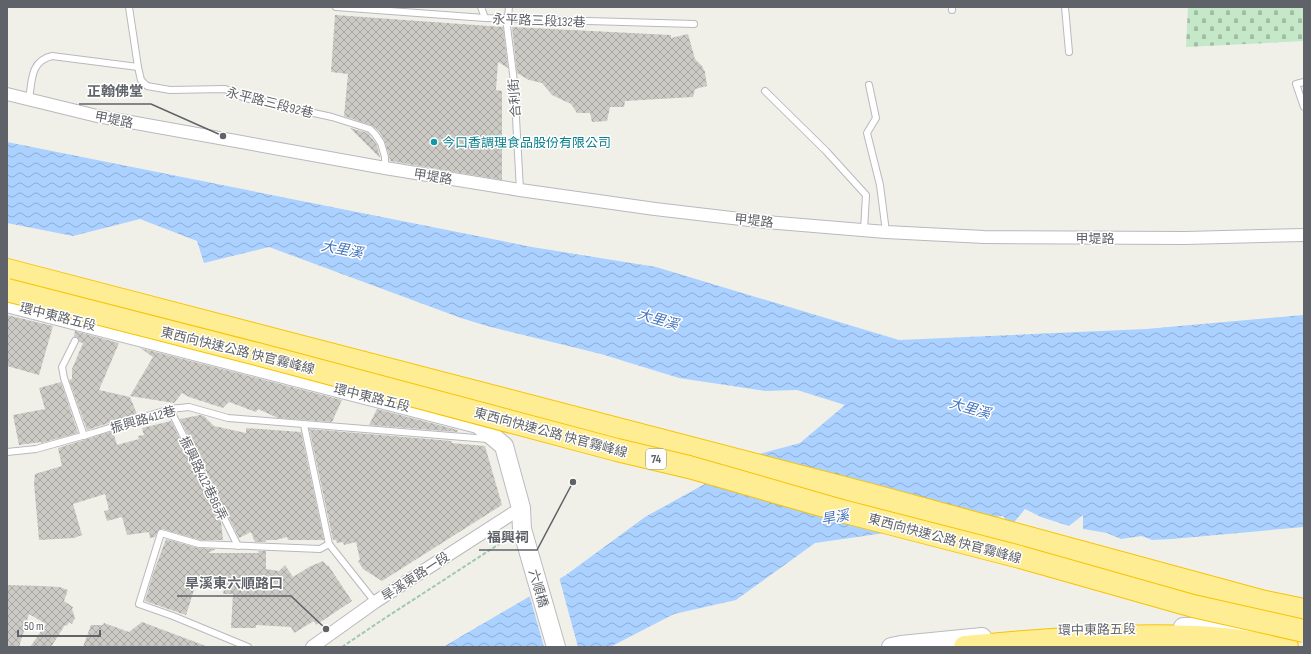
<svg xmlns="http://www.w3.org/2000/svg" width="1311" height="654" font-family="'Sofia Sans Condensed','Noto Sans TC',sans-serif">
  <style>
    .cemetery { fill: url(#cemetery-stones) }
    .water { fill: url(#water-waves) }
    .pier { fill: #f1f0e8 }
    .building { fill: url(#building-cross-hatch) }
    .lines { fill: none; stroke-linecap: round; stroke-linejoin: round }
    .lane-casing { stroke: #b8b9be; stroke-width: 8 }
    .street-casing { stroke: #b8b9be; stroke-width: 14 }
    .secondary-casing { stroke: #b9bbc1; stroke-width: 20 }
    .highway-casing { stroke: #f9c300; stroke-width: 24 }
    .path { stroke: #9dc9af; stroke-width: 2; stroke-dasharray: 4 2; stroke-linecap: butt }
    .lane { stroke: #fff; stroke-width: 6 }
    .street { stroke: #fff; stroke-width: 12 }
    .secondary { stroke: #fff; stroke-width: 18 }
    .highway { stroke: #feed92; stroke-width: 22 }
    .highway-bridge-casing { stroke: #f9c300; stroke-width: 24; stroke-linecap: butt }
    .highway-bridge { stroke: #feed92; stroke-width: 22 }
    .culture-dot { fill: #0f9aa8; stroke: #fff; stroke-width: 1.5 }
    .labels { text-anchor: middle; stroke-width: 3; stroke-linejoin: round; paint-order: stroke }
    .shield { fill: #fff; stroke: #8f9195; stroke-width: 1 }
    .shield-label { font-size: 12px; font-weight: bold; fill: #5f6268 }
    .street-label { font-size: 13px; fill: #5f6268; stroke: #fff }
    .culture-label { font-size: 13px; fill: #0d838f; stroke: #fff; text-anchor: start }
    .water-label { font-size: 14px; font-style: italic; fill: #4674bd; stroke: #fff }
    .leader { fill: none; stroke: #5f6268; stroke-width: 1.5 }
    .callout-dot { fill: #5f6268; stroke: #fff; stroke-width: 1.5 }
    .callout-label { font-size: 14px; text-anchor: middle; font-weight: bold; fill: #5f6268; stroke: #fff; stroke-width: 3; stroke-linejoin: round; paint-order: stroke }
  </style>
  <defs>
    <pattern id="cemetery-stones" width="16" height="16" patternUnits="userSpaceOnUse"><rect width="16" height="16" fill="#c4e8c8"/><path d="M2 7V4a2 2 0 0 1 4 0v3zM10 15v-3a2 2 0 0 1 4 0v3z" fill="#a2bfa6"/></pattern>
    <pattern id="water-waves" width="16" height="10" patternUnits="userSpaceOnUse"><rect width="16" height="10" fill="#aad1ff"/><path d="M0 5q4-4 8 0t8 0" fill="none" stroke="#8eadd2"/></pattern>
    <pattern id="building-cross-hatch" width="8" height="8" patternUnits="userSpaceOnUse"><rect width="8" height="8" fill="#cccac5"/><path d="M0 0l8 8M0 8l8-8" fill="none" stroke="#a9a7a4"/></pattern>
  </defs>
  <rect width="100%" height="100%" fill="#f1f0e8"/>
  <!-- cemetery -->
  <path class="cemetery" d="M1188 7H1304V41L1186 47Z"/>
  <!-- water -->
  <path class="water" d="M7 142 532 247 656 267 899 340 1146 329 1304 315V527L1172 539 1152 540 1142 536 1121 539 1107 533 1083 529V515L1069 526 1041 517 1025 509 1011 526 1003 516 815 543 736 600 674 614 610 647H443L566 575 645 517 759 454 800 443 845 405 797 390 765 391 679 378 601 354 487 326 461 318 269 247 204 263 197 241 140 219 73 236 7 223Z"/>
  <!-- pier -->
  <path class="pier" d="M559 577 578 647H544L529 594Z"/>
  <!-- building -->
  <g class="building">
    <path d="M335 15 503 27 508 68 498 62 496 90 502 91V180L390 161 389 156 385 142 379 131 373 126 344 116 348 74 331 72Z"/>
    <path d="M512 27 671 35V38L688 34 695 59 702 66 705 72 707 86 695 89 693 97 625 101 624 107H610L607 121 592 122 590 113H577L571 104 552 95 542 83 529 80 517 73Z"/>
    <path d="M350 128 368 133 377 145 380 158Z"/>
    <path d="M7 315 53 326 39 375 7 366Z"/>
    <path d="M75 331 119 343 99 390 130 397 137 414 87 430 69 380 72 379V369L83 343 79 342 77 337H74Z"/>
    <path d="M140 348 342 400 332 422 278 418 258 409 256 412 229 402 223 408 189 397 182 393 174 403 130 396 153 357Z"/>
    <path d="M61 382 78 433 41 443V442L19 445 13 415 45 409 39 388Z"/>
    <path d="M377 409 458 430 457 432 369 425Z"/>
    <path d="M200 415 204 416 214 426 246 433V428L301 432 324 540H288L287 537 276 540H266V542H255L251 532 239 538 180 419Z"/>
    <path d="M171 421 221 521 223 540H200L162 529 158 530 155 537 150 538 149 532 127 535 122 517 107 521 104 511 109 510 105 494 73 504 82 535 74 538 39 540 34 483 35 474 62 466 58 448 113 431 117 445 139 439 138 436 144 435 142 428Z"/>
    <path d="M309 429 452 441 451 443 485 446 502 505 382 581 363 569 358 561 360 560 356 542 344 545 343 542 337 543 336 540H333L310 432 313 433 310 431Z"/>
    <path d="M166 539 198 548 216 549 208 553H259L258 551H266V569L279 571 285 565 293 577 309 567 323 561 327 566 328 565 352 601 316 625 314 621 294 633 291 627 256 625V628H231L233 594H223L224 590 197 581 186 615 145 601 153 574Z"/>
    <path d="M7 585 41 586 59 587 68 590 64 601 73 607 72 609 75 618 72 624 69 622 67 626 65 625 51 647H30L46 624 29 614 19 647H7Z"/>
    <path d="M142 622 206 646V647H83L91 625H103L104 623 129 632Z"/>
  </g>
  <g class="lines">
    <!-- lane casing -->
    <g class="lane-casing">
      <g id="lane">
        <path d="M129 7 138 67 141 80 147 86 170 90 225 89 245 98 332 117 370 129 375 134 381 143 385 157V168"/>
        <path d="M336 7 485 18 694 24"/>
        <path d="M481 7 485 18"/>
        <path d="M509 7 507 26 514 82 520 190"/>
        <path d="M1065 7 1069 52"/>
        <path d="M952 10V7"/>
        <path d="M1304 82 1296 84 1304 107"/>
        <path d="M869 85 876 118 867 133 880 185 886 232"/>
        <path d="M765 91 826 151 866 195 864 230"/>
        <path d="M29 100C32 81 30 61 52 56L138 67"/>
        <path d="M75 341 62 367 64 378 84 436"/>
        <path d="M170 409 238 546"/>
        <path d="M304 425 329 544 375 602"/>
        <path d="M7 452 36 449 93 433 170 409 189 407 228 418 488 439"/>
        <path d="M248 647 173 616 139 604 161 533 199 544 320 549 329 544"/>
      </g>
    </g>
    <!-- street casing -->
    <g class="street-casing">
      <g id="street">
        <path d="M7 94 97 116 385 168 520 190 655 209 766 222 886 232 984 237 1185 238 1304 235"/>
        <path d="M312 647 375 602 521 508"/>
      </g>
    </g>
    <!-- secondary casing -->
    <g class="secondary-casing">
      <g id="secondary">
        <path d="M7 303 478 424 504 446 521 508 522 529 556 647"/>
        <path d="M1183 627 1255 625"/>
        <path d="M891 647 901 645 982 637"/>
      </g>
    </g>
    <!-- highway casing -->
    <g class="highway-casing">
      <g id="highway">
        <path d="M7 270 871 495 1265 602 1304 610"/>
        <path d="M965 647C1042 640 1119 634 1196 637 1226 638 1257 644 1287 647"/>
      </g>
    </g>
    <!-- path -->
    <path class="path" d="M342 647 382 620 510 537"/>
    <!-- lane -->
    <use href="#lane" class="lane"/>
    <!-- street -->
    <use href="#street" class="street"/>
    <!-- secondary -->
    <use href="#secondary" class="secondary"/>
    <!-- highway -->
    <use href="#highway" class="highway"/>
    <!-- highway-bridge casing -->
    <g class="highway-bridge-casing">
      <path id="highway-bridge" d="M7 290 257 354 617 450 689 467 842 511 1020 557 1193 606 1304 631"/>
    </g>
    <!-- highway-bridge -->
    <use href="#highway-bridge" class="highway-bridge"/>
  </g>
  <!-- markers -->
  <circle class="culture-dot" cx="434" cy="142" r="4"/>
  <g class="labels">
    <!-- shield labels -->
    <rect class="shield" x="646" y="449" width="20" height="20" rx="3"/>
    <g class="shield-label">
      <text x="656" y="463">74</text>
    </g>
    <!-- street labels -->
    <g class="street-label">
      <text transform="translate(539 20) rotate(2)" y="5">永平路三段132巷</text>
      <text transform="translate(514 98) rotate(-94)" y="5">合利街</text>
      <text transform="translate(270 102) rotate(14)" y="5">永平路三段92巷</text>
      <text transform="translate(114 119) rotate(11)" y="5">甲堤路</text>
      <text transform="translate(433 176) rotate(9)" y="5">甲堤路</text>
      <text transform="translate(754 220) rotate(6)" y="5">甲堤路</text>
      <text x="1095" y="243">甲堤路</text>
      <text transform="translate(58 316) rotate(14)" y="5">環中東路五段</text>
      <text transform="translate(238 350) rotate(14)" y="5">東西向快速公路 快官霧峰線</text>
      <text transform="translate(372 397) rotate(14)" y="5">環中東路五段</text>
      <text transform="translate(143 419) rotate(-16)" y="5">振興路412巷</text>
      <text transform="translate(551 432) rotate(15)" y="5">東西向快速公路 快官霧峰線</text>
      <text transform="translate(204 478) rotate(64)" y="5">振興路412巷86弄</text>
      <text transform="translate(945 538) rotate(15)" y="5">東西向快速公路 快官霧峰線</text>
      <text transform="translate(415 576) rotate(-33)" y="5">旱溪東路一段</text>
      <text transform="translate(539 588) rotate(74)" y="5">六順橋</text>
      <text transform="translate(1097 629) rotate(-1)" y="5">環中東路五段</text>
    </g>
    <!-- culture labels -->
    <g class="culture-label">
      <text x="442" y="147">今口香調理食品股份有限公司</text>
    </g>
    <!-- water labels -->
    <g class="water-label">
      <text transform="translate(342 249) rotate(11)" y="5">大里溪</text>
      <text transform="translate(658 319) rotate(16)" y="5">大里溪</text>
      <text transform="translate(970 408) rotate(16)" y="5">大里溪</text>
      <text transform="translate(835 517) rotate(-10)" y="5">旱溪</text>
    </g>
  </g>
  <!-- callouts -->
  <path class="leader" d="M223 136L151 104H79M573 482L537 550H479M326 629L291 596H177"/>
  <g class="callout-dot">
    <circle cx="223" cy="136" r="4"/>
    <circle cx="573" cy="482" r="4"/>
    <circle cx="326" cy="629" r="4"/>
  </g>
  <g class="callout-label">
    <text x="115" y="96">正翰佛堂</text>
    <text x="508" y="542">福興祠</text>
    <text x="234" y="588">旱溪東六順路口</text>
  </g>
  <!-- border -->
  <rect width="1311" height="654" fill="none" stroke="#5f6268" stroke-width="16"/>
  <!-- scale -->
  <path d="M18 630v6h82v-6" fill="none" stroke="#5f6268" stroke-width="2"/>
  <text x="24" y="630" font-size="12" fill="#5f6268" stroke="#ffffff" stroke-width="3" paint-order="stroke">50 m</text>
</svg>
